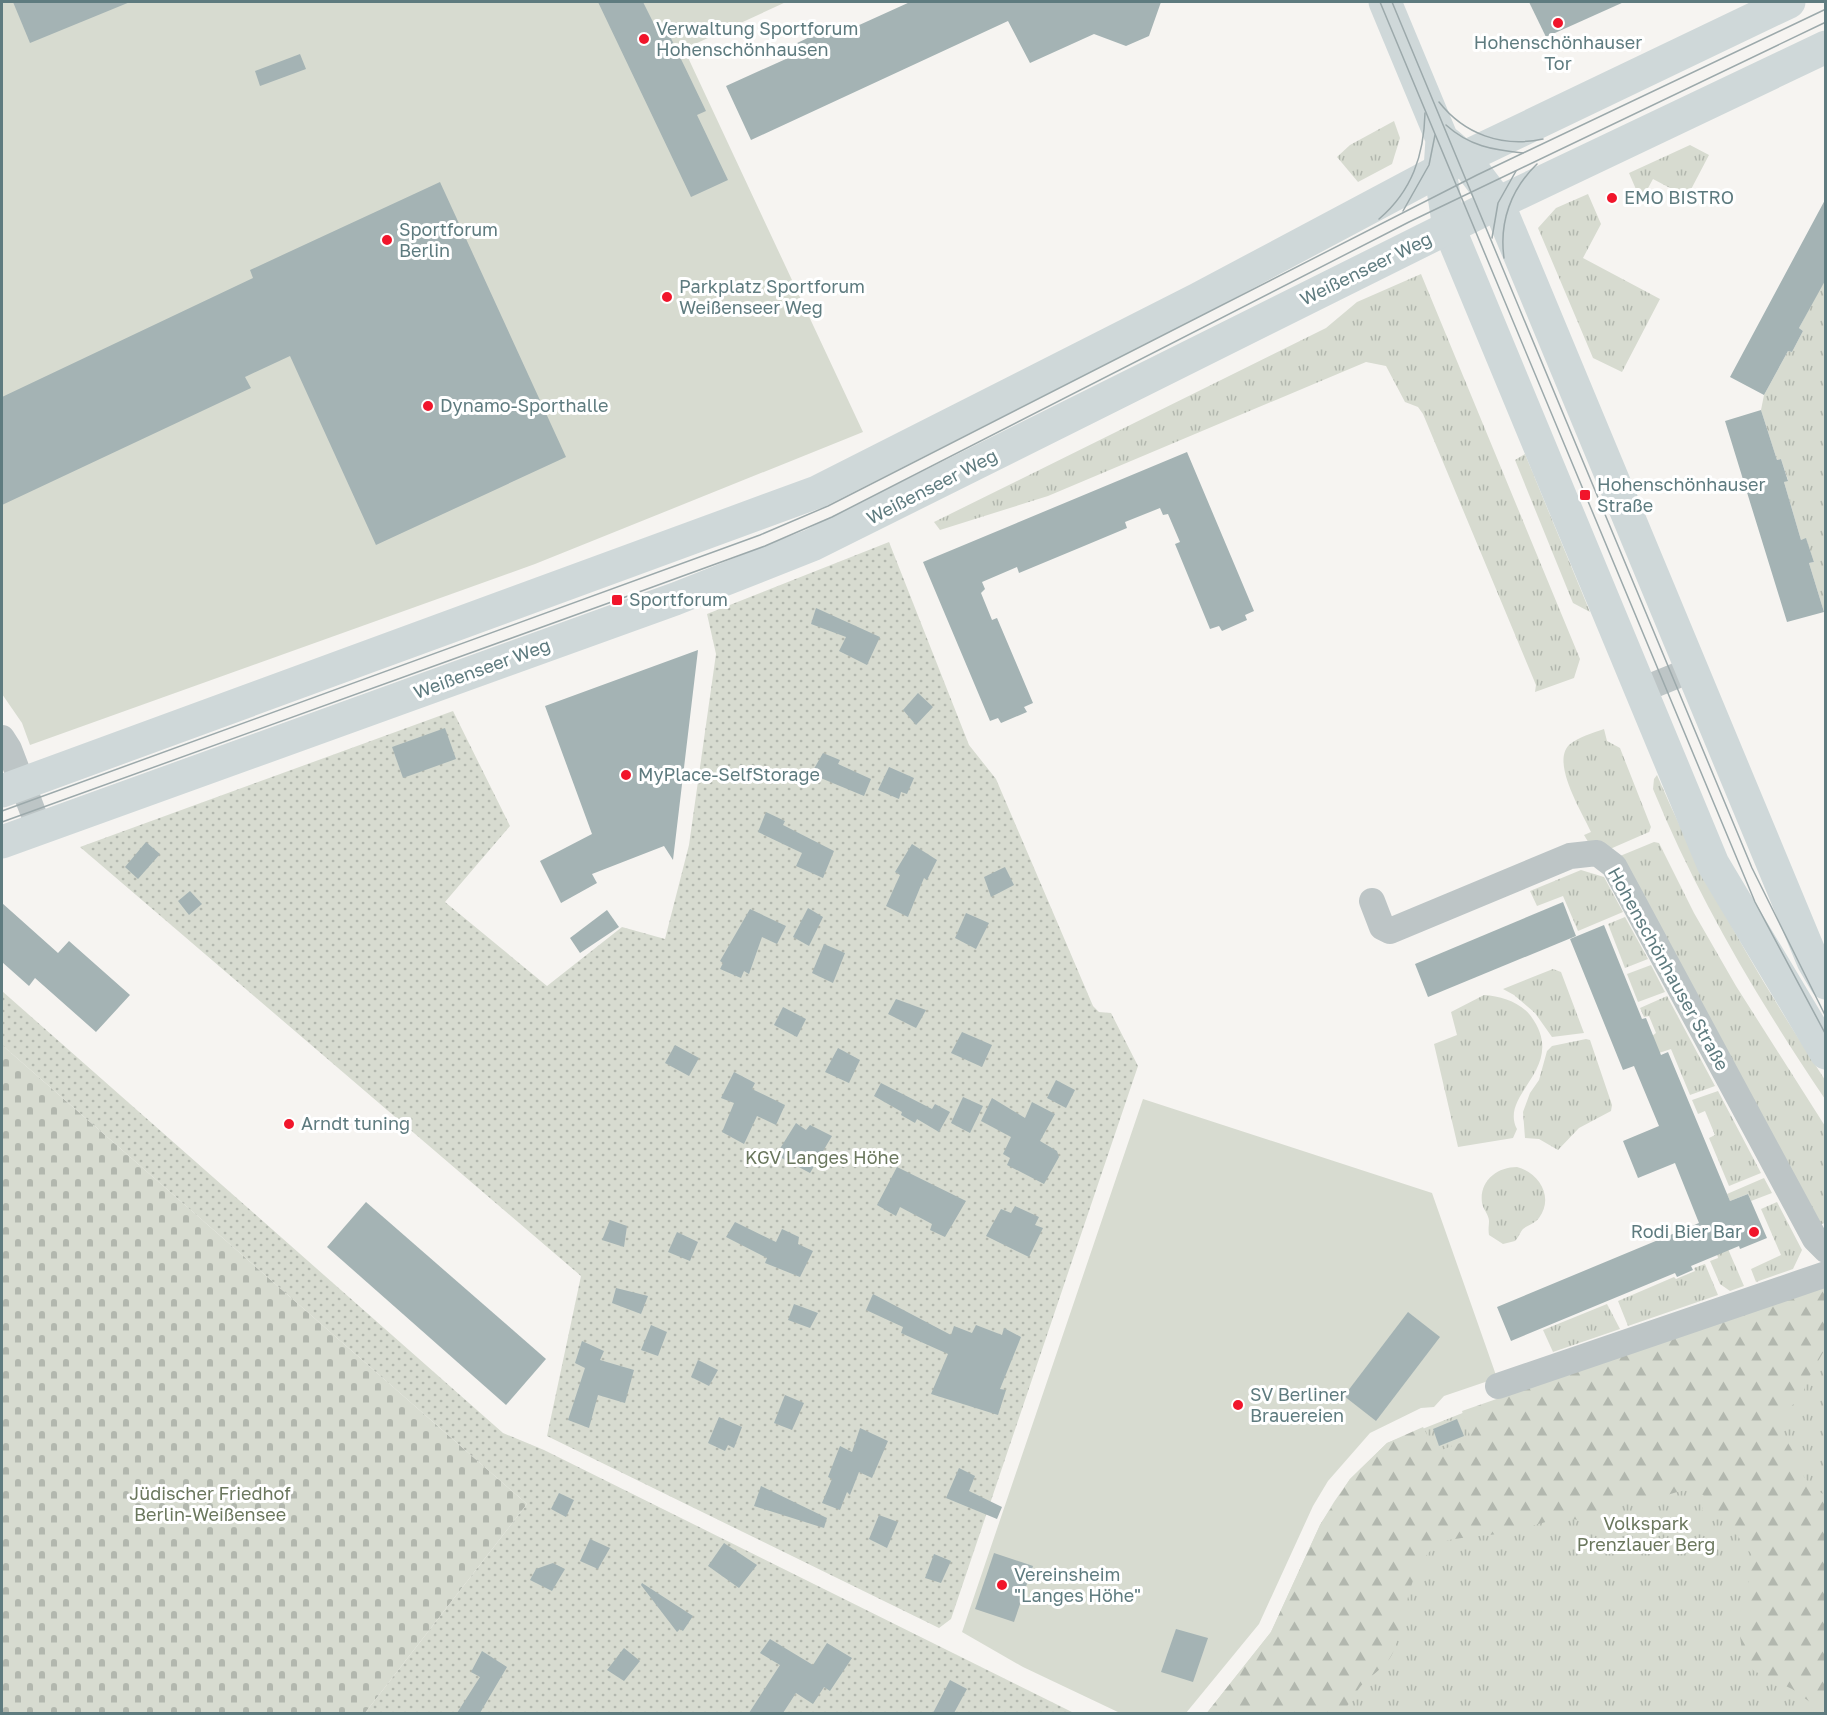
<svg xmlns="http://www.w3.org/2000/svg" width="1827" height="1715" font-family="'Golos Text',sans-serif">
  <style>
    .grass { fill: url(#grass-tufts) }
    .forest { fill: url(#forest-firs) }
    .cemetery { fill: url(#cemetery-stones) }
    .garden { fill: url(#garden-dots) }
    .pitch { fill: #d7dbd0 }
    .building { fill: #a4b3b4 }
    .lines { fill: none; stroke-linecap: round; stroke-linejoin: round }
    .street { stroke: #bdc5c6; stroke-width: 26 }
    .secondary { stroke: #cfd8d9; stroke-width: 33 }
    .tram { stroke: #9ca9ab; stroke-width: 1.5 }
    .poi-dot { fill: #f1152b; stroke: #fff; stroke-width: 2 }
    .labels { text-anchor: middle; stroke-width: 6; stroke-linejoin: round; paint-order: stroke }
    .poi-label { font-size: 18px; fill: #5e7b7f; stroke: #fff; text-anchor: start }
    .street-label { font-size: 18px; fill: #5e7b7f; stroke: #fff }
    .park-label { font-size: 18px; fill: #6a775d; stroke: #fff }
  </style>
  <defs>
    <pattern id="grass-tufts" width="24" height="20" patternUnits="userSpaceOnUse" patternTransform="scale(1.5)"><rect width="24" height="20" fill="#d7dbd0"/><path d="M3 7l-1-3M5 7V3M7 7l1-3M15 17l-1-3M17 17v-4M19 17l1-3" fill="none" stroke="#b2b7ae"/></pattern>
    <pattern id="forest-firs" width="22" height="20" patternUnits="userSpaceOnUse" patternTransform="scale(1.5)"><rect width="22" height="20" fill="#d7dbd0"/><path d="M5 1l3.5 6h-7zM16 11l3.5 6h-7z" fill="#b2b7ae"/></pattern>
    <pattern id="cemetery-stones" width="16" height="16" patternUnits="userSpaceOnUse" patternTransform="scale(1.5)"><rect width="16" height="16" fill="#d7dbd0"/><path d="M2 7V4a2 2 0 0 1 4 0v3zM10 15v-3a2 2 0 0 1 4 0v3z" fill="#b2b7ae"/></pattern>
    <pattern id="garden-dots" width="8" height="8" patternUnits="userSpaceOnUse" patternTransform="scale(1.5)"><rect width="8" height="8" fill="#d7dbd0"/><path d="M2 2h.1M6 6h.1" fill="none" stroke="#b2b7ae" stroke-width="1.8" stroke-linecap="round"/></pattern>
  </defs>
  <rect width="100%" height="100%" fill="#f6f4f1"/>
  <!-- grass -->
  <g class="grass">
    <path d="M1394 121 1400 138 1392 164 1358 182 1337 157 1350 145Z"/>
    <path d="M1690 145 1709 155 1687 197 1653 179 1641 201 1629 173Z"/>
    <path d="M1588 194 1601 224 1583 258 1660 299 1622 372 1593 358 1538 228 1556 208Z"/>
    <path d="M1421 274 1580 659 1574 678 1535 692 1536 685 1423 414 1418 407 1405 402 1386 366 1366 362 1048 496 940 530 934 522 1326 328 1357 302Z"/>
    <path d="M1825 279V625H1824V612L1809 563 1814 562 1806 539 1801 540 1784 482 1788 480 1781 459 1777 460 1761 410 1764 395 1788 351 1792 352 1803 331 1799 328Z"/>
    <path d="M1525 454 1590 612 1573 603 1515 460Z"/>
    <path d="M1604 729 1607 741 1620 748 1651 827 1649 832 1610 849 1590 845 1584 835 1591 832C1582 812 1551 763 1569 745 1578 737 1593 733 1604 729Z"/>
    <path d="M1657 775C1703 883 1762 983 1825 1080V1099C1759 1001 1698 899 1653 789L1654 779Z"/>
    <path d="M1654 842 1659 843 1694 913 1736 986 1825 1126V1223L1818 1225 1620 856Z"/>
    <path d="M1581 870 1604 877 1623 912 1578 931 1563 896 1537 906 1530 891Z"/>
    <path d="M1625 917 1648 959 1625 968 1608 924Z"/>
    <path d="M1651 965 1665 992 1638 1002 1627 974Z"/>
    <path d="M1553 969 1561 972 1584 1033 1552 1037 1535 1013 1514 995 1503 989Z"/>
    <path d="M1484 995C1501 996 1519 1002 1530 1015 1570 1068 1498 1093 1517 1129L1513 1138 1458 1147 1434 1044 1457 1035 1451 1012Z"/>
    <path d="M1667 996 1715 1086 1690 1095 1671 1049 1659 1053 1652 1036 1656 1033 1649 1016 1644 1017 1640 1008Z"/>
    <path d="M1586 1039 1590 1040 1612 1105 1611 1111 1579 1128 1558 1150 1539 1139 1525 1138 1523 1112 1530 1093 1539 1080 1547 1051 1552 1046Z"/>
    <path d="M1718 1091 1761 1173 1729 1186 1709 1138 1715 1135 1705 1111 1698 1114 1692 1100Z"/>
    <path d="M1517 1167C1540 1173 1554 1198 1539 1218 1534 1224 1528 1225 1523 1229 1521 1231 1518 1238 1515 1241L1503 1244 1489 1235C1488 1229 1489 1226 1489 1221 1489 1215 1483 1209 1482 1203 1479 1181 1497 1167 1517 1167Z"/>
    <path d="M1764 1178 1772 1193 1751 1201 1748 1194 1730 1201 1727 1194Z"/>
    <path d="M1777 1202 1802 1250 1793 1269 1756 1282 1751 1269 1781 1255 1761 1209Z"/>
    <path d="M1728 1249 1744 1286 1730 1291 1720 1284 1710 1261 1718 1258 1717 1253Z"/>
    <path d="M1705 1264 1718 1295 1628 1326 1618 1301 1674 1277 1676 1279 1695 1271 1694 1268Z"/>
    <path d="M1825 1285V1713L1206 1714 1271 1632 1320 1525 1334 1502 1350 1479 1387 1443 1523 1389Z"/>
    <path d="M1607 1304 1620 1329 1553 1352 1543 1330Z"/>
  </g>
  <!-- forest -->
  <path class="forest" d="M1825 1285V1349L1807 1381 1801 1399 1784 1411 1774 1424C1778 1433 1783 1436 1788 1443 1803 1466 1797 1480 1825 1495V1713L1792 1689 1754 1671 1743 1658 1740 1636 1749 1604 1748 1585 1752 1555 1727 1522 1706 1514 1702 1510 1704 1496C1688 1480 1657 1503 1639 1503 1632 1503 1627 1499 1620 1499L1584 1521C1556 1514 1535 1527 1508 1532 1489 1536 1468 1536 1449 1540 1408 1551 1407 1618 1394 1650 1387 1668 1372 1673 1360 1687 1354 1695 1348 1705 1343 1713L1206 1714 1271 1632 1320 1525 1350 1479 1387 1443 1423 1427 1436 1452 1471 1439 1462 1411Z"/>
  <!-- cemetery -->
  <path class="cemetery" d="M2 1045 527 1504 365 1713H2Z"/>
  <!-- garden -->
  <g class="garden">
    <path d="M889 542 969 745 996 779 1093 1006 1099 1012 1111 1013 1138 1066 951 1619 939 1628 547 1436 581 1276 80 847 453 711 510 826 445 902 547 986 622 927 665 939 689 845 716 654 707 614Z"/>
    <path d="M2 991 503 1433 544 1450 1074 1713H365L527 1504 2 1045Z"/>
  </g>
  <!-- pitch -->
  <g class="pitch">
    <path d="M2 2H786L684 49 863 432 535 564 30 745 22 723 2 694Z"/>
    <path d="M1143 1099 1432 1193 1497 1378 1444 1396 1434 1407 1421 1408 1370 1433 1328 1481 1313 1506 1259 1624 1186 1713H1120L1023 1667 962 1632Z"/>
  </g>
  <!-- building -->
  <g class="building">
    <path d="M13 2H130L30 43Z"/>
    <path d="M598 2H643L660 36 668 32 706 111 697 115 728 180 691 197Z"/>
    <path d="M910 2H1161L1149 36 1126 46 1094 34 1030 63 1008 21 751 140 726 86 797 54 793 45 841 22 846 31Z"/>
    <path d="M1529 2H1624L1546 37Z"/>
    <path d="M300 54 306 69 260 86 255 71Z"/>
    <path d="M440 182 566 457 376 545 290 356 245 377 251 388 2 505V397L253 278 250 270Z"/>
    <path d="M1826 198V279L1799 328 1803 331 1792 352 1788 351 1764 395 1730 377Z"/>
    <path d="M1761 410 1777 460 1781 459 1788 481 1784 482 1801 540 1806 538 1814 562 1809 563 1824 612 1787 622 1725 421Z"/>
    <path d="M1187 452 1254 611 1245 615 1247 620 1222 631 1219 626 1210 629 1175 544 1180 542 1168 514 1163 515 1160 508 1125 522 1127 528 1084 546 1019 573 1017 567 982 582 985 589 981 593 992 620 997 618 1033 703 1024 707 1027 712 1001 723 998 718 990 721 923 562Z"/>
    <path d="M816 608 880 637 867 665 839 651 846 637 811 624Z"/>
    <path d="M698 650 673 860 664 846 592 874 597 883 561 903 540 861 592 834 545 706Z"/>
    <path d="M918 693 933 707 916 725 903 710Z"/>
    <path d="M445 728 456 759 403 778 392 747Z"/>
    <path d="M823 753 840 760 838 764 871 779 864 796 811 774Z"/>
    <path d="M889 767 914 778 907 794 901 792 899 799 878 790Z"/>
    <path d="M766 812 785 821 783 825 834 851 823 878 796 866 802 853 758 832Z"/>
    <path d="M146 842 160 854 138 879 125 867Z"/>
    <path d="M912 844 937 860 927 880 924 878 908 917 886 906 900 875 895 872Z"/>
    <path d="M1005 867 1014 885 991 897 984 877Z"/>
    <path d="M190 891 202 904 189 915 178 901Z"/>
    <path d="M1563 902 1576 936 1428 997 1415 964Z"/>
    <path d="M2 903 58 953 69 941 130 995 96 1032 35 978 29 986 2 962Z"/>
    <path d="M808 908 823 917 809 946 793 937Z"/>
    <path d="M750 909 786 926 777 944 762 937 749 974 744 971 741 978 720 969 723 963 720 961Z"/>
    <path d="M607 910 619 927 580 953 570 938Z"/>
    <path d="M966 913 989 923 976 949 955 938Z"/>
    <path d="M1604 925 1642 1019 1646 1018 1661 1055 1668 1052 1730 1201 1748 1194 1767 1238 1740 1249 1739 1246 1691 1266 1693 1270 1677 1277 1675 1273 1511 1341 1497 1307 1699 1223 1675 1163 1638 1178 1623 1141 1659 1126 1634 1066 1623 1070 1570 939Z"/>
    <path d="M824 944 845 953 833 983 812 973Z"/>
    <path d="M896 999 926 1010 916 1028 888 1014Z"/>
    <path d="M783 1007 806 1019 797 1037 774 1025Z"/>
    <path d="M962 1032 992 1045 982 1067 951 1053Z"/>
    <path d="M675 1045 699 1058 689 1076 665 1063Z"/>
    <path d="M838 1048 860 1060 849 1083 825 1072Z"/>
    <path d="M734 1072 755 1083 752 1089 785 1105 776 1125 757 1116 744 1144 722 1132 734 1103 721 1098Z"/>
    <path d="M1056 1080 1075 1090 1066 1108 1047 1098Z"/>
    <path d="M881 1083 932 1109 935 1104 950 1112 939 1132 917 1119 915 1123 901 1115 902 1112 874 1096Z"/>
    <path d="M963 1097 983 1106 970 1133 951 1123Z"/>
    <path d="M992 1098 1025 1118 1032 1102 1055 1114 1040 1141 1057 1151 1059 1157 1044 1184 1007 1165 1010 1158 1003 1154 1011 1137 981 1121Z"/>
    <path d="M796 1123 806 1130 810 1125 832 1136 810 1173 776 1155Z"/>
    <path d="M897 1167 966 1201 945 1237 930 1230 932 1224 900 1207 896 1216 877 1205Z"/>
    <path d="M366 1202 546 1359 506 1405 327 1247Z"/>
    <path d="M1015 1206 1039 1217 1035 1225 1043 1228 1029 1257 986 1236 1001 1209 1011 1213Z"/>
    <path d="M610 1220 627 1226 624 1247 602 1240Z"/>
    <path d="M735 1222 776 1242 782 1229 799 1237 798 1244 813 1251 800 1277 765 1263 767 1258 726 1237Z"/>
    <path d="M677 1232 698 1242 690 1261 668 1252Z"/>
    <path d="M616 1288 648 1296 641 1314 612 1303Z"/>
    <path d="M873 1294 951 1335 954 1326 972 1333 976 1325 1002 1335 1004 1328 1021 1337 1000 1389 1006 1390 998 1415 931 1394 948 1354 901 1333 903 1327 866 1310Z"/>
    <path d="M794 1304 818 1313 810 1328 788 1320Z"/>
    <path d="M1408 1312 1440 1337 1376 1421 1344 1396Z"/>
    <path d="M651 1325 667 1332 658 1356 641 1350Z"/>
    <path d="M582 1341 604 1351 600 1360 634 1370 625 1403 598 1395 589 1428 568 1420 585 1368 575 1363Z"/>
    <path d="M698 1360 718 1370 709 1386 691 1377Z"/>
    <path d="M785 1395 804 1403 792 1430 774 1423Z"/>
    <path d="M719 1417 742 1427 734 1448 728 1445 725 1451 708 1443Z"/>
    <path d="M1457 1419 1464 1436 1439 1446 1433 1429Z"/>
    <path d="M860 1428 888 1441 872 1478 859 1472 850 1495 847 1492 840 1510 822 1503 832 1479 828 1477 840 1446 852 1452Z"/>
    <path d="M959 1468 975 1476 969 1491 1002 1507 997 1519 946 1498Z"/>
    <path d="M761 1486 827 1518 824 1528 754 1506Z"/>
    <path d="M559 1493 574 1500 566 1517 551 1509Z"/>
    <path d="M879 1515 898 1522 887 1548 869 1539Z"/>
    <path d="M590 1539 610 1548 598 1569 580 1561Z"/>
    <path d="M724 1543 757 1565 739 1588 708 1566Z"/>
    <path d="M994 1553 1033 1566 1014 1622 975 1609Z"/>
    <path d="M934 1554 951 1561 941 1583 925 1578Z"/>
    <path d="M553 1563 565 1569 552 1591 530 1580 536 1569Z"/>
    <path d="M642 1583 693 1616 683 1631 680 1629 677 1632 641 1585Z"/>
    <path d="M1176 1629 1208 1638 1193 1682 1161 1672Z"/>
    <path d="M770 1639 813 1665 827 1643 852 1658 830 1691 824 1687 813 1704 796 1693 783 1713H749L780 1665 760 1653Z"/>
    <path d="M624 1648 640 1661 624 1681 607 1670Z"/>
    <path d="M482 1651 507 1667 480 1713H457L480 1677 471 1672Z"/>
    <path d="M950 1680 967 1689 954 1713H933Z"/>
  </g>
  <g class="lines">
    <!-- street -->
    <g class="street">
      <path d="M1639 691 1693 669"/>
      <path d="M2 738 9 749 39 828"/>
      <path d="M1372 901 1382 927 1390 931 1570 856 1597 853 1614 866 1815 1239 1826 1250"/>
      <path d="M1498 1386 1826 1274"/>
    </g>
    <!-- secondary -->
    <g class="secondary">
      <path d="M1385 2 1442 139 1440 170 1449 228 1713 864 1826 1053"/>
      <path d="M1448 144 1464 158 1498 203 1813 961 1826 983"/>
      <path d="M2 791 817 492 1198 299 1459 160 1789 2"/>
      <path d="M2 842 675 599 812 545 1498 203 1826 47"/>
    </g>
    <!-- tram -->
    <g class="tram">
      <path d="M1380 2 1755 902 1826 1035"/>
      <path d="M1392 2 1752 868 1826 1017"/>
      <path d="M1439 102C1464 134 1502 148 1543 139"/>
      <path d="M1446 125C1469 146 1493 150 1523 153"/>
      <path d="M1403 211 1429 165 1435 135"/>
      <path d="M1379 219C1412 191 1424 155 1425 113"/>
      <path d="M1492 238 1498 203 1516 171"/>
      <path d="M1504 258C1499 222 1511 189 1537 164"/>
      <path d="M2 811 760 535 828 506 1477 175 1826 9"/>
      <path d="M2 822 617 600 765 546 832 517 1409 222 1826 22"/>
    </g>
  </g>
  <!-- markers -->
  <g class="poi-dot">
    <circle cx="1558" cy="23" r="6"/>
    <circle cx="644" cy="39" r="6"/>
    <circle cx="1612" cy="198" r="6"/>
    <circle cx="387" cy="240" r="6"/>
    <circle cx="667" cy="297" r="6"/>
    <circle cx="428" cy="406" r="6"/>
    <rect x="1579" y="489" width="12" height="12" rx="3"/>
    <rect x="611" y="594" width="12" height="12" rx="3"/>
    <circle cx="626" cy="775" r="6"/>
    <circle cx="289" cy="1124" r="6"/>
    <circle cx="1754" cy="1232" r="6"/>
    <circle cx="1238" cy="1405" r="6"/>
    <circle cx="1002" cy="1585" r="6"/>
  </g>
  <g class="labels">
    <!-- poi labels -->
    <g class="poi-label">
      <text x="656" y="35">Verwaltung Sportforum<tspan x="656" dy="21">Hohenschönhausen</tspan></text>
      <text x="1558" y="49" text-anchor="middle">Hohenschönhauser<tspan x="1558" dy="21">Tor</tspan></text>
      <text x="1624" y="204">EMO BISTRO</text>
      <text x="399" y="236">Sportforum<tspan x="399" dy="21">Berlin</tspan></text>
      <text x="679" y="293">Parkplatz Sportforum<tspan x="679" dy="21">Weißenseer Weg</tspan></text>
      <text x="440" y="412">Dynamo-Sporthalle</text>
      <text x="1597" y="491">Hohenschönhauser<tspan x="1597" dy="21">Straße</tspan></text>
      <text x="629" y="606">Sportforum</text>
      <text x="638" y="781">MyPlace-SelfStorage</text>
      <text x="301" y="1130">Arndt tuning</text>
      <text x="1742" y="1238" text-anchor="end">Rodi Bier Bar</text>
      <text x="1250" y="1401">SV Berliner<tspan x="1250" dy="21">Brauereien</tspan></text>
      <text x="1014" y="1581">Vereinsheim<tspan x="1014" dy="21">"Langes Höhe"</tspan></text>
    </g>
    <!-- street labels -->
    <g class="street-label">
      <text transform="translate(1366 269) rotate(-26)" y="6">Weißenseer Weg</text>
      <text transform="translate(932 487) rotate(-27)" y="6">Weißenseer Weg</text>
      <text transform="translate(482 669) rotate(-20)" y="6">Weißenseer Weg</text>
      <text transform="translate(1668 969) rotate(61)" y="6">Hohenschönhauser Straße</text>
    </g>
    <!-- park labels -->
    <g class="park-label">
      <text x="822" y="1164">KGV Langes Höhe</text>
      <text x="210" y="1500">Jüdischer Friedhof<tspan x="210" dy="21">Berlin-Weißensee</tspan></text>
      <text x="1646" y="1530">Volkspark<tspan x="1646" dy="21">Prenzlauer Berg</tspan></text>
    </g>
  </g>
  <!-- border -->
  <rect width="1827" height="1715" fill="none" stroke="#5e7b7f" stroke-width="6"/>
</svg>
